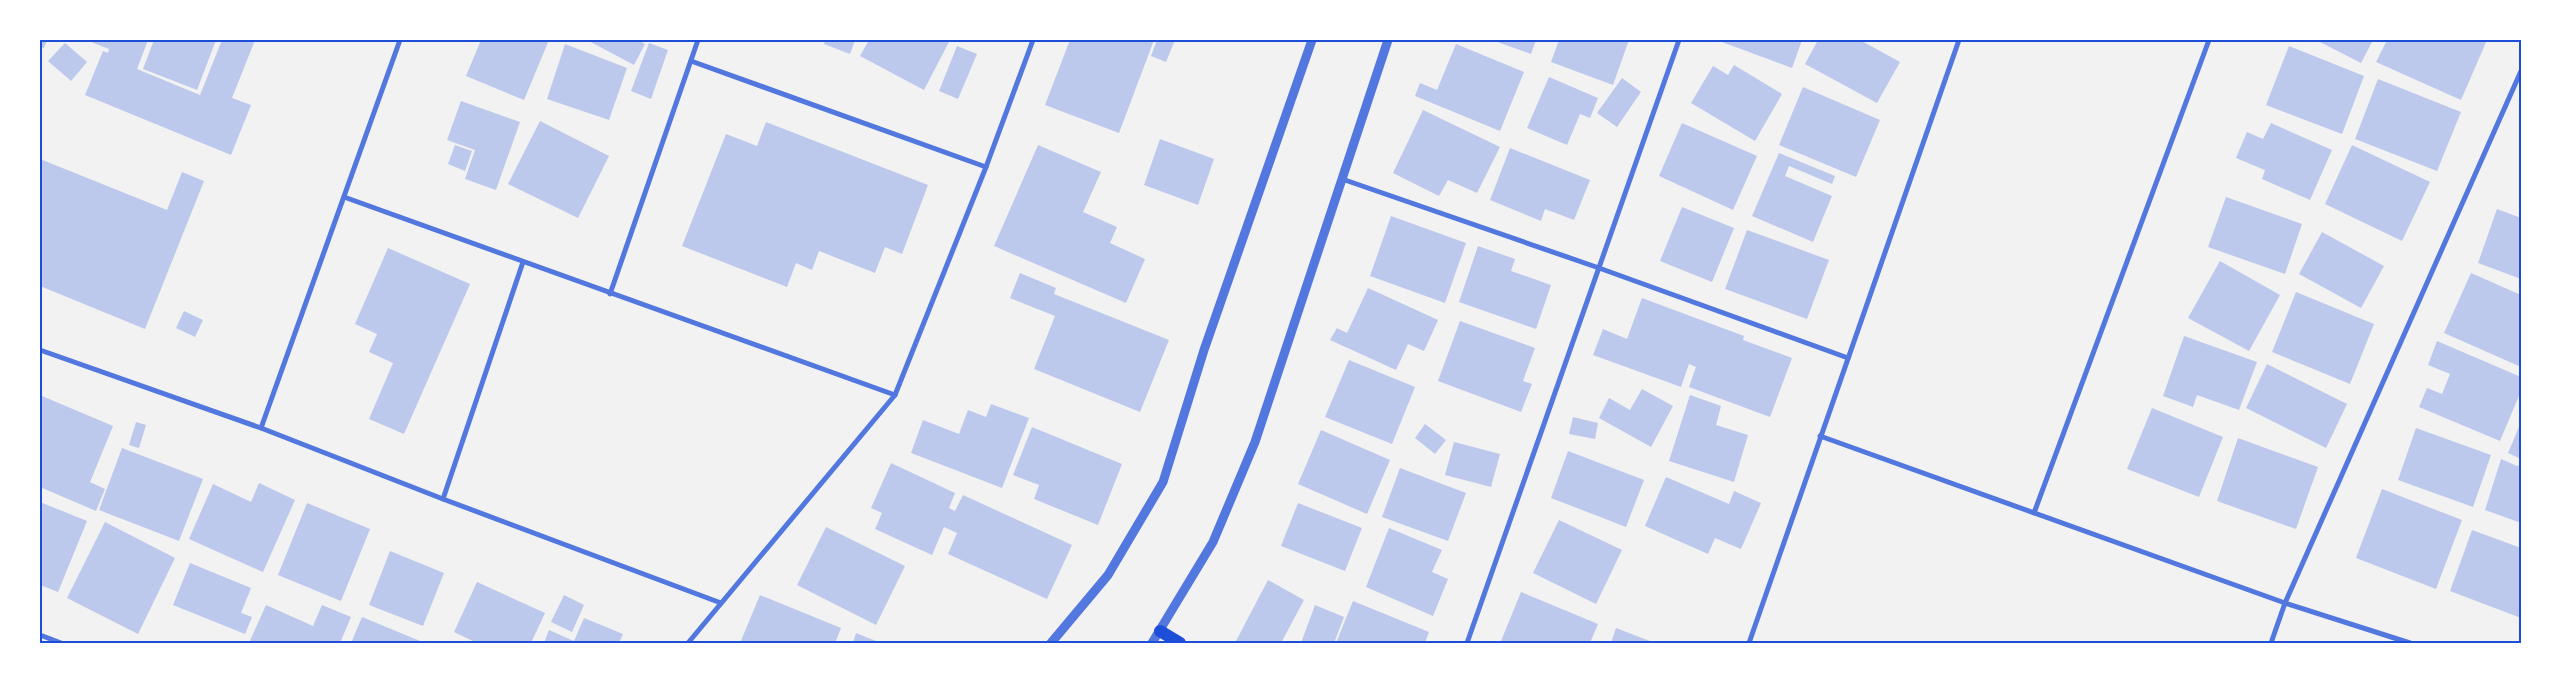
<svg xmlns="http://www.w3.org/2000/svg" width="2561" height="683" font-family="Barlow,sans-serif">
  <style>
    .building { fill: #bdc9ec }
    .lines { fill: none; stroke-linecap: round; stroke-linejoin: round }
    .minor { stroke: #5277de; stroke-width: 5 }
    .tertiary { stroke: #5277de; stroke-width: 9 }
    .primary { stroke: #1d4ed8; stroke-width: 12 }
    .neatline { fill: none; stroke: #1d4ed8; stroke-width: 2 }
  </style>
  <rect width="100%" height="100%" fill="#f2f2f2"/>
  <!-- building -->
  <g class="building">
    <path d="M40 40H47L44 48 40 47Z"/>
    <path d="M86 40H148L137 69 200 95 222 40H255L232 98 251 105 231 155 85 95 103 51 108 53 109 49Z"/>
    <path d="M154 40H216L197 90 143 69Z"/>
    <path d="M481 40H549L524 100 466 76Z"/>
    <path d="M587 40H638L645 44 634 65Z"/>
    <path d="M826 40H855L850 54 824 44Z"/>
    <path d="M869 40H950L924 90 860 56Z"/>
    <path d="M1070 40H1154L1119 133 1045 105Z"/>
    <path d="M1157 40H1175L1166 62 1151 56Z"/>
    <path d="M1492 40H1536L1531 54Z"/>
    <path d="M1559 40H1629L1613 85 1551 62Z"/>
    <path d="M1723 40H1802L1792 68 1722 42Z"/>
    <path d="M1818 40H1860L1900 62 1877 103 1805 64Z"/>
    <path d="M2316 40H2373L2361 63Z"/>
    <path d="M2387 40H2487L2461 100 2376 62Z"/>
    <path d="M65 43 87 62 71 81 48 61Z"/>
    <path d="M649 43 668 50 651 99 631 91Z"/>
    <path d="M565 44 627 68 609 120 547 99Z"/>
    <path d="M1456 44 1524 72 1500 131 1415 96 1420 83 1437 90Z"/>
    <path d="M957 46 977 54 958 99 939 91Z"/>
    <path d="M2289 46 2364 76 2342 134 2266 105Z"/>
    <path d="M1734 65 1782 94 1755 141 1691 103 1713 66 1728 75Z"/>
    <path d="M1549 77 1598 98 1590 118 1580 114 1567 145 1527 128Z"/>
    <path d="M1622 78 1641 92 1617 127 1597 113Z"/>
    <path d="M2378 79 2461 112 2437 171 2355 139Z"/>
    <path d="M1803 87 1880 120 1856 177 1779 145Z"/>
    <path d="M461 101 520 122 496 190 465 179 475 150 447 140Z"/>
    <path d="M1423 110 1500 147 1477 193 1448 180 1439 196 1393 173Z"/>
    <path d="M540 121 609 156 578 218 508 184Z"/>
    <path d="M766 122 928 185 902 254 885 247 875 273 819 251 812 270 796 263 787 287 682 246 726 134 757 146Z"/>
    <path d="M1682 123 1757 156 1733 210 1659 176Z"/>
    <path d="M2271 123 2332 150 2310 200 2262 179 2265 170 2236 158 2247 132 2263 139Z"/>
    <path d="M1160 139 1214 159 1198 205 1144 185Z"/>
    <path d="M455 145 472 151 465 171 448 164Z"/>
    <path d="M1038 145 1101 172 1083 212 1117 227 1110 243 1145 259 1126 303 994 246Z"/>
    <path d="M2352 145 2430 182 2402 241 2325 204Z"/>
    <path d="M1510 148 1590 180 1574 220 1545 209 1541 221 1490 200Z"/>
    <path d="M1779 153 1835 176 1832 184 1789 166 1785 176 1832 196 1813 242 1752 216Z"/>
    <path d="M40 159 167 210 182 172 204 181 145 329 40 286Z"/>
    <path d="M2226 197 2302 224 2285 274 2208 247Z"/>
    <path d="M1682 207 1734 228 1712 282 1660 261Z"/>
    <path d="M2497 209 2521 218V279L2478 263Z"/>
    <path d="M1391 216 1466 243 1445 303 1370 276Z"/>
    <path d="M1747 230 1829 260 1807 319 1725 289Z"/>
    <path d="M2322 232 2384 266 2361 308 2299 274Z"/>
    <path d="M1478 246 1515 259 1511 271 1551 285 1536 329 1459 302Z"/>
    <path d="M388 248 470 284 404 434 369 419 393 363 369 352 377 334 355 324Z"/>
    <path d="M2220 261 2280 295 2249 351 2188 318Z"/>
    <path d="M1020 273 1056 288 1054 294 1169 340 1140 412 1034 369 1055 316 1010 298Z"/>
    <path d="M2471 273 2521 295V367L2444 333Z"/>
    <path d="M1368 288 1438 320 1424 351 1408 344 1396 370 1330 340 1337 328 1347 333Z"/>
    <path d="M2296 292 2374 324 2350 384 2272 352Z"/>
    <path d="M1642 298 1744 336 1743 340 1792 358 1770 417 1689 387 1696 367 1689 364 1681 387 1593 355 1603 329 1627 339Z"/>
    <path d="M184 311 203 320 195 337 176 328Z"/>
    <path d="M1460 321 1535 348 1523 381 1532 384 1521 412 1438 381Z"/>
    <path d="M2184 336 2257 362 2239 410 2197 395 2193 407 2163 396Z"/>
    <path d="M2437 341 2521 377V391L2500 441 2419 407 2427 388 2442 394 2450 374 2428 365Z"/>
    <path d="M1349 360 1415 387 1392 444 1325 417Z"/>
    <path d="M2267 364 2347 404 2326 448 2246 408Z"/>
    <path d="M1642 389 1673 406 1651 447 1599 418 1609 398 1630 410Z"/>
    <path d="M1690 395 1721 406 1716 425 1748 435 1734 482 1669 461Z"/>
    <path d="M42 396 113 426 90 482 105 489 96 511 40 487Z"/>
    <path d="M991 404 1029 418 1002 488 911 453 923 420 959 434 968 410 986 417Z"/>
    <path d="M2152 408 2223 437 2199 497 2127 469Z"/>
    <path d="M1573 417 1598 423 1595 439 1569 434Z"/>
    <path d="M136 422 146 425 139 448 129 445Z"/>
    <path d="M2521 422V459L2508 453Z"/>
    <path d="M1425 424 1446 440 1435 454 1415 438Z"/>
    <path d="M1032 427 1122 464 1098 525 1034 499 1039 485 1013 475Z"/>
    <path d="M2416 428 2491 455 2473 507 2398 480Z"/>
    <path d="M1321 430 1390 460 1367 514 1298 484Z"/>
    <path d="M2238 438 2318 467 2296 529 2217 501Z"/>
    <path d="M1454 442 1500 454 1491 487 1445 475Z"/>
    <path d="M122 448 203 479 179 541 99 510Z"/>
    <path d="M1568 451 1644 480 1626 527 1551 498Z"/>
    <path d="M2501 459 2517 466 2521 465V523L2485 510Z"/>
    <path d="M891 463 955 493 949 508 955 511 963 495 1072 545 1047 599 948 554 957 533 944 527 932 555 875 529 882 513 871 508Z"/>
    <path d="M1400 468 1466 493 1448 541 1382 517Z"/>
    <path d="M1666 477 1729 504 1734 491 1761 503 1741 549 1715 538 1708 554 1645 526Z"/>
    <path d="M259 483 295 500 263 572 189 539 213 484 251 502Z"/>
    <path d="M2382 489 2462 520 2436 589 2356 558Z"/>
    <path d="M40 502 87 521 58 592 40 585Z"/>
    <path d="M307 503 370 529 341 601 278 575Z"/>
    <path d="M1298 503 1362 528 1345 571 1281 546Z"/>
    <path d="M1559 520 1622 550 1596 604 1533 573Z"/>
    <path d="M105 522 175 558 138 634 67 598Z"/>
    <path d="M826 527 905 566 876 625 797 585Z"/>
    <path d="M1389 528 1442 550 1432 572 1448 579 1433 616 1366 587Z"/>
    <path d="M2472 530 2521 548V618L2450 591Z"/>
    <path d="M390 551 444 573 423 626 369 605Z"/>
    <path d="M190 563 251 588 241 613 252 617 245 634 173 605Z"/>
    <path d="M1268 580 1304 600 1281 643H1240L1236 641Z"/>
    <path d="M477 582 545 613 531 643H477L454 632Z"/>
    <path d="M1521 592 1598 624 1590 643H1507L1501 641Z"/>
    <path d="M564 595 584 605 572 632 551 622Z"/>
    <path d="M760 595 841 628 835 643H740Z"/>
    <path d="M1353 601 1429 632 1425 643H1336Z"/>
    <path d="M266 605 313 626 322 605 351 617 340 643H249Z"/>
    <path d="M1315 605 1344 617 1334 643H1301Z"/>
    <path d="M362 617 425 643H351Z"/>
    <path d="M584 618 623 634 619 643H544L549 630 574 641Z"/>
    <path d="M1616 628 1655 643H1611Z"/>
    <path d="M856 633 881 643H853Z"/>
  </g>
  <g class="lines">
    <!-- minor -->
    <g class="minor">
      <path d="M691 61 986 167"/>
      <path d="M1342 179 1599 268 1848 358"/>
      <path d="M344 197 895 395"/>
      <path d="M610 294 698 40"/>
      <path d="M40 350 261 428 443 499 721 603"/>
      <path d="M261 428 400 40"/>
      <path d="M1820 436 2285 603 2410 643"/>
      <path d="M443 499 523 262"/>
      <path d="M2034 513 2209 40"/>
      <path d="M40 635 61 643"/>
      <path d="M688 643 895 395 986 167 1033 40"/>
      <path d="M1467 643 1679 40"/>
      <path d="M1749 643 1959 40"/>
      <path d="M2271 643 2285 603 2521 71"/>
    </g>
    <!-- tertiary -->
    <g class="tertiary">
      <path d="M1051 643 1108 575 1163 482 1204 350 1312 40"/>
      <path d="M1152 643 1213 542 1255 442 1388 40"/>
    </g>
    <!-- primary -->
    <path class="primary" d="M1160 631 1180 643"/>
  </g>
  <!-- border -->
  <rect width="2561" height="683" fill="none" stroke="#ffffff" stroke-width="82"/>
  <rect x="41" y="41" width="2479" height="601" class="neatline"/>
</svg>
